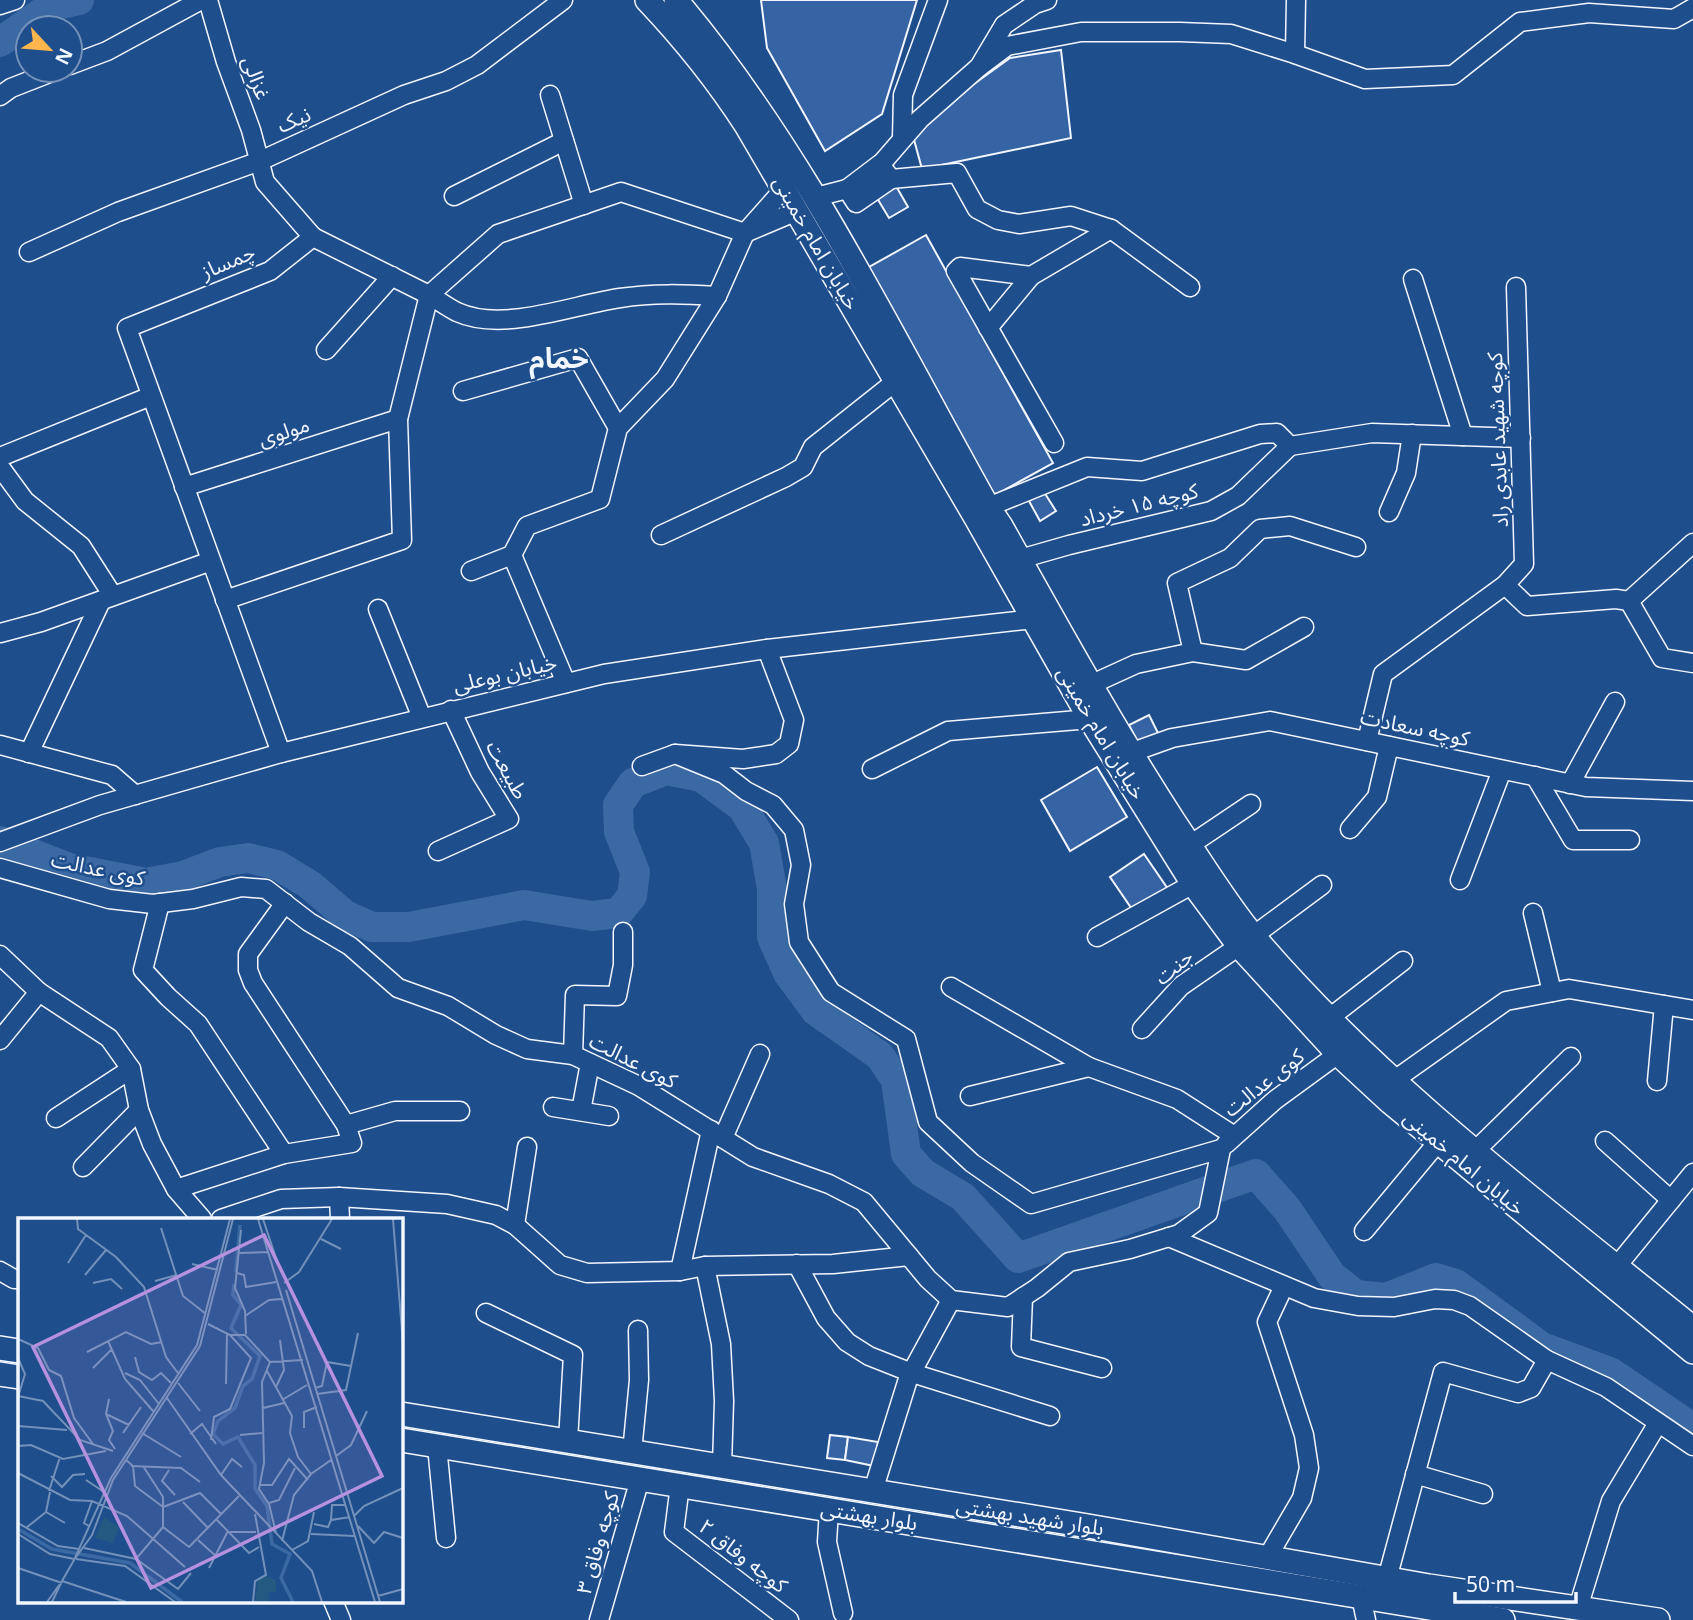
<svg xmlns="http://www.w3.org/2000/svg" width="1693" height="1620" font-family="Georgia,'Noto Sans Arabic',serif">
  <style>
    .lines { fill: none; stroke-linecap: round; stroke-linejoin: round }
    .river { stroke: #3b69a3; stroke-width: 30 }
    .building { fill: #3563a3; stroke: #f2f6ff; stroke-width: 2 }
    .minor-casing { stroke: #f2f6ff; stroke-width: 21 }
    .major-casing { stroke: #f2f6ff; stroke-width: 26 }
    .minor { stroke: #1f4e8c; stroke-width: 18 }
    .major { stroke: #1f4e8c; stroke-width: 23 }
    .labels { text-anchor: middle; stroke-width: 5; stroke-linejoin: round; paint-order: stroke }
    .street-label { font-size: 21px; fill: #f2f6ff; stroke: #1f4e8c }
    .district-label { font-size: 28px; font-weight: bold; fill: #f2f6ff; stroke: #1f4e8c }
    .inset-river { fill: none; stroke: #3b69a3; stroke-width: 3.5 }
    .inset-road { fill: none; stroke: #7391ba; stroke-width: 2 }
    .view { fill: #b691df; fill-opacity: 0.15; stroke: #b691df; stroke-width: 3.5 }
    .inset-edge { fill: none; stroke: #f2f6ff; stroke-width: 3.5 }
  </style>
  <rect width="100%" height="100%" fill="#1f4e8c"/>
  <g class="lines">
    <!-- river -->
    <g class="river">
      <path d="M0 42 51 6 79 0"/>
      <path d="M0 841 69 868 146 883 183 876 220 862 248 858 277 865 310 885 345 915 372 927H409L524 905 592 916 618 913 632 896 635 872 619 832 618 805 633 783 666 770 701 777 742 807 764 843 772 889V937L788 973 816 1011 880 1056 896 1080 906 1154 923 1173 963 1197 1018 1258 1256 1174 1287 1209 1332 1276 1356 1295 1386 1298 1436 1278 1456 1284 1542 1347 1610 1372 1693 1428"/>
    </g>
  </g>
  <!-- building -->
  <g class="building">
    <path d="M761 0H917L882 114 825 151 767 48Z"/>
    <path d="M1061 50 1071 138 922 169 913 136 967 89 1010 58Z"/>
    <path d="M896 186 908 207 889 218 877 198Z"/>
    <path d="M926 235 1053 463 988 499 862 271Z"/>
    <path d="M1044 492 1056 511 1040 521 1029 501Z"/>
    <path d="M1149 715 1160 737 1140 747 1129 725Z"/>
    <path d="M1097 767 1127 817 1070 851 1041 800Z"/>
    <path d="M1144 854 1168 889 1134 912 1110 877Z"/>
    <path d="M830 1435 848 1437 845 1460 827 1458Z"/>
    <path d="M848 1437 878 1442 874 1466 845 1460Z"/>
  </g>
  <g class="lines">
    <!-- minor casing -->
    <g class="minor-casing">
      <g id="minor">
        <path d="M208 0 226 62 251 130 265 182 313 237"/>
        <path d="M0 5 15 0"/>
        <path d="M1295 54 1296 0"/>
        <path d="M70 65 107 51 201 0"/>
        <path d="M979 67 1007 46 1081 32H1180L1231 34 1295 54 1365 79 1453 75 1520 22 1589 13 1674 19 1693 8"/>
        <path d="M550 95 584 205"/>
        <path d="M0 96 11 88 57 70"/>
        <path d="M902 139 903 95 938 0"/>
        <path d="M880 164 891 179 856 203 847 189Z"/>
        <path d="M881 164 920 119 979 67 1004 25 1035 4 1047 0"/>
        <path d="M891 179 957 173 977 209 998 220 1019 224 1071 216 1111 229 1190 287"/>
        <path d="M454 196 564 141"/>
        <path d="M816 197 847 189"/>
        <path d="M29 252 118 212 260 161 404 95 446 81 477 65 563 0"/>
        <path d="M1031 276 960 267 956 271 1054 443"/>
        <path d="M1413 279 1463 436"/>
        <path d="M988 328 1031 276 1111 229"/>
        <path d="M326 350 392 276"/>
        <path d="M463 391 578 358 618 428"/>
        <path d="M1290 446 1372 433 1521 438"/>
        <path d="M0 457 151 396"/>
        <path d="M0 467 25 501 81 546 113 596"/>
        <path d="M184 487 398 419"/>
        <path d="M988 507 1087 467 1142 471 1260 434 1277 433 1290 446"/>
        <path d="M1389 512 1406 473 1412 434"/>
        <path d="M661 535 786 477 803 467 813 447 905 374"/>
        <path d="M512 555 566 683"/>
        <path d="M1020 559 1069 545 1211 511 1238 496 1290 446"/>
        <path d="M471 571 512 555 527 526 600 499 618 428 665 379 717 296 745 233 784 189"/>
        <path d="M1505 585 1527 606 1616 599 1629 601 1662 658 1693 663"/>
        <path d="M225 600 402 540 398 419 429 295C438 300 447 307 457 312 503 333 572 305 620 298 653 293 684 294 717 296"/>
        <path d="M1629 601 1693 543"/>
        <path d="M378 609 422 718"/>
        <path d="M0 633 41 622 211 561"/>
        <path d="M1193 652 1246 660 1304 627"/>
        <path d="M1090 685 1136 664 1193 652 1177 583 1230 558 1260 529 1290 526 1356 547"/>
        <path d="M1367 741 1383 674 1505 585 1524 564 1516 287"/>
        <path d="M0 745 112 775 135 795"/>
        <path d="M29 753 101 601"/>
        <path d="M281 753 127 328 270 271 313 237 429 295 498 234 621 192 745 233 797 211"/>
        <path d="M1130 753 1172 738 1270 721 1586 787 1693 791"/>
        <path d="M675 754 724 774 746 791 773 805 794 830 801 865 794 904 799 942 831 992 906 1039 928 1122 972 1163 1031 1204 1221 1149"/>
        <path d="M642 766 675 754 743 759 776 754 789 744 794 720 767 649"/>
        <path d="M872 769 948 731 1090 719"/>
        <path d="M1535 776 1573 840H1630"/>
        <path d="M1570 784 1615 702"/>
        <path d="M1350 829 1377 797 1389 746"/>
        <path d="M0 842 100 805 281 753 604 674 767 649 1034 619"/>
        <path d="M1190 845 1251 804"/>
        <path d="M438 851 509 819 480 772 451 710"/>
        <path d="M0 868 109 899 153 904 193 899 241 887 266 889 309 922 350 946 398 988 448 1006 496 1035 527 1049 573 1055 639 1086 753 1157 829 1184 864 1202 928 1279 951 1300 1008 1307 1037 1288 1069 1262 1130 1249 1179 1234 1208 1213 1221 1149"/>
        <path d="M1460 880 1502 770"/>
        <path d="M160 903 143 970 168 997 198 1024 284 1154"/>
        <path d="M1533 913 1552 992"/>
        <path d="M1253 936 1322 885"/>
        <path d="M1097 937 1193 884"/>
        <path d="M0 955 39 992 109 1038 131 1069 139 1110 152 1144 176 1189 202 1219"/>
        <path d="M951 987 1089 1067 1177 1099 1233 1135"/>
        <path d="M1328 1019 1403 961"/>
        <path d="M1142 1029 1181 986 1239 946"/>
        <path d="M0 1040 39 992"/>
        <path d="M573 1055 575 995 617 996 623 965V932"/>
        <path d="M1393 1081 1506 1001 1569 989 1693 1010"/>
        <path d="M1657 1081 1664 1005"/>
        <path d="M970 1096 1089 1067"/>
        <path d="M553 1107 609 1116"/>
        <path d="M581 1111 590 1063"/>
        <path d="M56 1118 131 1069"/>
        <path d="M346 1125 395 1111H460"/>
        <path d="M723 1138 760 1054"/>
        <path d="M1605 1141 1671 1200"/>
        <path d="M1226 1144 1275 1100 1338 1054"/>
        <path d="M1476 1150 1571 1057"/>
        <path d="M83 1167 139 1110"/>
        <path d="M176 1189 284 1154 352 1143 346 1125 253 983 248 970V954L285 903"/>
        <path d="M339 1197 340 1219"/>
        <path d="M221 1219 281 1199 339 1197 447 1204 496 1215 515 1225 560 1265 587 1273 680 1271 705 1266 833 1264 909 1256"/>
        <path d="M515 1225 527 1147"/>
        <path d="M1364 1231 1438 1142"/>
        <path d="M1169 1237 1314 1298 1358 1306 1394 1307 1435 1299 1454 1300 1470 1306 1547 1360 1606 1387 1693 1446"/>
        <path d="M797 1264 826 1318 847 1342 869 1356 912 1373 1050 1416"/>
        <path d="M705 1266 721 1344 724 1401 722 1466"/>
        <path d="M1617 1266 1693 1173"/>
        <path d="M0 1271 14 1279H19"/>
        <path d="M680 1271 711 1130"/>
        <path d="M1023 1297 1021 1347 1102 1368"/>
        <path d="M486 1313 573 1355 568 1441"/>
        <path d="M437 1446 446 1538"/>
        <path d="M632 1452 639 1380 638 1330"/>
        <path d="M1415 1474 1483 1494"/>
        <path d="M680 1485 674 1532 789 1620"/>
        <path d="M873 1491 908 1379 951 1300"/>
        <path d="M829 1510 827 1542 843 1613"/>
        <path d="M1267 1558 1302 1498 1309 1468 1304 1435 1267 1322 1284 1286"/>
        <path d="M1387 1579 1443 1372 1518 1393 1531 1388 1547 1360"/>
        <path d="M1361 1597 1366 1620"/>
        <path d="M333 1601 341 1620"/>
        <path d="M1578 1608 1611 1501 1658 1423"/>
        <path d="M599 1620 640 1479"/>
      </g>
    </g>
    <!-- major casing -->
    <g class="major-casing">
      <g id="major">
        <path d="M647 0C684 39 717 80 746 125L976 518 1090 719 1193 884 1239 946 1338 1054 1390 1102 1693 1352"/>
        <path d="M676 0C803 150 892 336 988 507L1001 526C1057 626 1112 726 1175 823 1200 860 1227 905 1255 938 1382 1087 1541 1205 1693 1328"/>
        <path d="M0 1348 19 1351"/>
        <path d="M0 1374 19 1377"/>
        <path d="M401 1414 1088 1526 1429 1586 1658 1620"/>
        <path d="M401 1440 1503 1620"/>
      </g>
    </g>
    <!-- minor -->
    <use href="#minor" class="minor"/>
    <!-- major -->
    <use href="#major" class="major"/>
  </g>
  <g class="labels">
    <!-- street labels -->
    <g class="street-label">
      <text transform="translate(256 78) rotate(70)" y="7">غزالی</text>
      <text transform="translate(294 120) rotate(-24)" y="7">نیک</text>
      <text transform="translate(816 243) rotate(60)" y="7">خیابان امام خمینی</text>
      <text transform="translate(228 262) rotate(-23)" y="7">چمساز</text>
      <text transform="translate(284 432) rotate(-18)" y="7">مولوی</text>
      <text transform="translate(1498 440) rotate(-92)" y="7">کوچه شهید عابدی راد</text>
      <text transform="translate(1139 505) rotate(-14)" y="7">کوچه ۱۵ خرداد</text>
      <text transform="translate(505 674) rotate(-13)" y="7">خیابان بوعلی</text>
      <text transform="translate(1415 728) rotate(12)" y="7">کوچه سعادت</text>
      <text transform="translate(1101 733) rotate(59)" y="7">خیابان امام خمینی</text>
      <text transform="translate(507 770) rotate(61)" y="7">طبيعت</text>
      <text transform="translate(98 869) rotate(12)" y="7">کوی عدالت</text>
      <text transform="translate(1174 967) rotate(-40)" y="7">جنت</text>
      <text transform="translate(633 1061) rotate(27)" y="7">کوی عدالت</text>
      <text transform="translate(1264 1083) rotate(-38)" y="7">کوی عدالت</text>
      <text transform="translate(1464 1163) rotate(40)" y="7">خیابان امام خمینی</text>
      <text transform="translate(869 1516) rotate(9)" y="7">بلوار بهشتی</text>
      <text transform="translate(1030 1517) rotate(9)" y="7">بلوار شهید بهشتی</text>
      <text transform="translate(598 1543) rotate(-74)" y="7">کوچه وفاق ۳</text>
      <text transform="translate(743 1556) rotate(38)" y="7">کوچه وفاق ۲</text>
    </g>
    <!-- district labels -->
    <g class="district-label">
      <text x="559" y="368">خمام</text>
    </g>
  </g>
  <!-- overview -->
  <g transform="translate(18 1218)">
    <rect width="385" height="385" fill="#1f4e8c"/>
    <path d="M249 358 258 362V374L250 375 252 384H237L240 361Z" fill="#245a82"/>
    <path d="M86 299 101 309 95 325 77 320Z" fill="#245a82"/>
    <path class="inset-river" d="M218 54 222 7M216 66 215 77 223 87 213 110 242 138 234 161 225 168 217 190 200 203 195 216 205 226 220 219 237 247V271L249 288 254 326 272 336 263 360 275 384M0 311 34 331 112 345 164 384"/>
    <path class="inset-road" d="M59 1 60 11 98 39 126 69 148 139 160 155M212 1 179 127 93 260 56 342 74 317 95 262 182 128 215 1M240 1 357 384M245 1 259 43M375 1 385 126M143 10 165 78 188 96M223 12 217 70 227 93 228 116M303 21 323 31M221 35 250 34M50 45 68 17M174 46 200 52M219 55 226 57 228 69 258 64M67 57 88 32M137 63 159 57M75 65 93 61 104 71M266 65 281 54 314 1M268 72 362 384M227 98 251 82 264 81M190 106 212 117 233 140 212 191 196 199 193 222M212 117H227L252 144 244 164 246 245 241 271 251 286 258 315M0 121 20 130 31 152 43 158 56 200 75 226M90 123 107 161 135 193M69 134 108 114 133 126 144 124M117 139 121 154 134 162 143 155 153 165M0 140 7 156 0 179M252 144 285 142M75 150 93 132M249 153 274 198 272 215 280 239 293 256M107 155 122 162 141 186M160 165 182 193M208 166 209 116M258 169 266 152 262 122M297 170 304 168 309 144 333 148M299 176 328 172 340 115M0 178 25 183 62 222 95 233M149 180 203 257 294 353 304 384M91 181 88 196 95 213 91 222 97 231M264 182 289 167M245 190 266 185M88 196 111 207M0 208 49 212M286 210V194L299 189M105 215 123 189M124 215 163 239M172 216 184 206 198 226M222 217 244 215M0 228 13 227 45 241 88 233M318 238 333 227 349 193M108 242 115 248 117 268 145 289V309L171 329 221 278M113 248 163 250 182 264M125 248 145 279V289L182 275 203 296M151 252 144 263 157 277M0 255 52 282 74 283 109 298 167 349M203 257 214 241 224 249M33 258 44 269 55 257 67 256M68 262 86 274M242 267H254L271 241 290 262M31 273 42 239M165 284 190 310M251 285 261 282 277 250M327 287H314L313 302 332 299M28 294 47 305M336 298 346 288 385 270M198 301 231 335 241 329M0 305 40 328 61 331M296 306 310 309 313 302M71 308 66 305 74 283M340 308 356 325 366 314 385 320M8 310 28 294 32 274M212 314H238M0 316 32 336 56 341M293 316 336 318M180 322 199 339M264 323 276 277 293 256 313 242M66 330 118 341 160 371 173 355M274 332 290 323 296 294M58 341 107 348 157 384M118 341 145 309M0 350 44 365M191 350 210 313M44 363 108 384M44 363 56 342M360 378 385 371M29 384 44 363 34 384M235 384 237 363 248 357 237 296"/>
    <path class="view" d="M246 17 364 258 133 370 15 129Z"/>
    <rect width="385" height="385" class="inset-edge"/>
  </g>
  <!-- north arrow -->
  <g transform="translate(49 49) rotate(116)"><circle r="33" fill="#1f4e8c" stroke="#7391ba" stroke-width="2"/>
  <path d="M0-5L12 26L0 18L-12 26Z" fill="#ffb74d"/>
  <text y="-10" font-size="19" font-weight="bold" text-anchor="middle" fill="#f2f6ff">N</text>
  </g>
  <!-- scale -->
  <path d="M1455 1592v10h121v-10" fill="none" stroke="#f2f6ff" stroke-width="3.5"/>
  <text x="1466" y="1592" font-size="21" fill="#f2f6ff" stroke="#1f4e8c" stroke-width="5" paint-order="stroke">50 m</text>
</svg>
